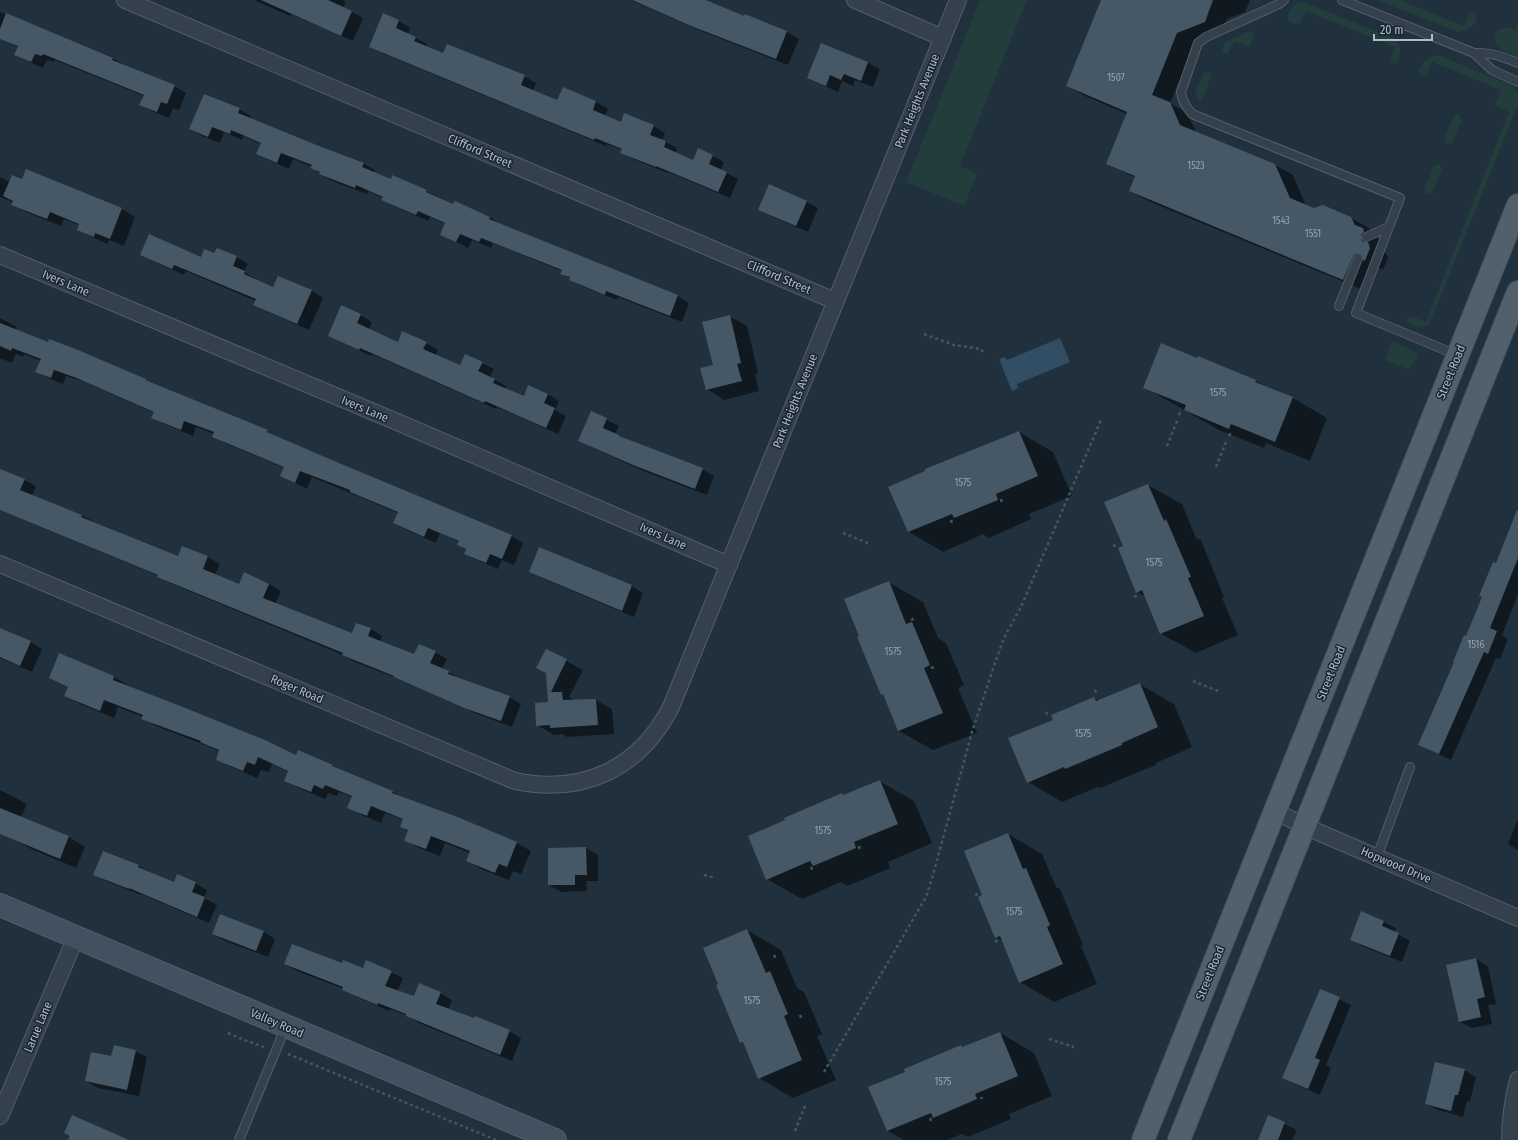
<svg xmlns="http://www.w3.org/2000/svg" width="1518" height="1140" font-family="'Fira Sans Condensed',sans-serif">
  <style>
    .green { fill: #223d3c }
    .water { fill: #324e64 }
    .shadow { fill: #0007 }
    .building { fill: #465765 }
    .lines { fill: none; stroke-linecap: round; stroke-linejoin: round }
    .lane-casing { stroke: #525f69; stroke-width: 10 }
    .street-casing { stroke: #525f69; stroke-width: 18 }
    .secondary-casing { stroke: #525f69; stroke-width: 24 }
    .primary-casing { stroke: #404d58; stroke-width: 24 }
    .path { stroke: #405958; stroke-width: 2.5; stroke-dasharray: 3 3; stroke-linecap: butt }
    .lane { stroke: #34414c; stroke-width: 8 }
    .street { stroke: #34414c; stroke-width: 16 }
    .secondary { stroke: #42515f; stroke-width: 22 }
    .primary { stroke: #52606c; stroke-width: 22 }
    .labels { text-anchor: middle; stroke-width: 3; stroke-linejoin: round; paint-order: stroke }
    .number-label { font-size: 10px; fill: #95a3af }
    .street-label { font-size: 12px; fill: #afbcc8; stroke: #192630 }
  </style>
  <rect width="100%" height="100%" fill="#20303c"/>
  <!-- green -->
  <g class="green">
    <path d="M980 0H1027L960 166 977 174 964 206 906 182Z"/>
    <path d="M1377 0H1400L1464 26 1470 13H1474C1482 23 1467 32 1458 32Z"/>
    <path d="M1299 3H1306L1393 38C1402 43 1401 53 1398 62L1393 64 1390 62 1395 47 1306 11 1301 22C1284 29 1284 9 1299 3Z"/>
    <path d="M1518 23V57C1506 52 1487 47 1498 30L1506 27 1515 30Z"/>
    <path d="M1249 31 1253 32 1255 34 1250 47 1234 41 1228 53 1223 54 1222 50 1225 42Z"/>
    <path d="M1438 55 1511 85 1518 92V105L1429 325 1418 327 1408 323 1407 321 1408 317 1412 316 1426 322 1509 112 1495 105 1501 90 1432 62 1427 75 1424 76 1421 75 1419 71C1422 62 1428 56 1438 55Z"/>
    <path d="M1206 72H1209L1211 77 1202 100 1199 101 1195 94 1203 74Z"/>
    <path d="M1457 114 1461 116 1462 120 1452 143 1447 144 1444 139 1454 115Z"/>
    <path d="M1438 164 1441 166 1442 170 1432 193 1427 194 1424 189 1434 166Z"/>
    <path d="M1392 341 1418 353 1410 370 1385 360Z"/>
  </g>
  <!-- water -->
  <path class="water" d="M1060 338 1070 362 1017 384 1018 388 1012 391 999 359 1005 357 1007 360Z"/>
  <!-- shadow -->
  <g class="shadow">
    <path d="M254 0H343L346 2 343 7 363 18 353 41 291 14 290 16Z"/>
    <path d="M630 0H706L745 17 746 16 787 32 799 39 788 65 704 32Z"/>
    <path d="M1102 0H1250L1245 12 1227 19 1222 32 1195 43 1170 103 1187 113 1196 132 1275 165 1293 175 1306 206 1351 218 1369 228 1372 235 1381 240 1378 249 1386 253 1388 258 1383 270 1372 264 1370 266 1361 289 1148 201 1130 191 1136 178 1107 163 1127 114 1085 96 1067 86Z"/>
    <path d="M0 10V12L113 58 124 65 174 86 186 93 179 110 173 108 169 118 152 111 141 105 144 96 55 60 54 62 47 60 43 68 27 61 15 55 18 47 0 38Z"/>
    <path d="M399 21 410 28 408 34 427 44 426 47 443 54 447 45 524 76 536 83 533 91 558 102 563 88 596 102 608 109 605 116 621 123 653 126 665 133 662 140 677 148 675 154 694 162 713 156 724 162 721 170 738 179 730 198 668 172V173L633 159 621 152 622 150 607 144 606 146 382 53 370 46Z"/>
    <path d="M822 44 868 63 880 69 873 87 855 80 853 86 842 81 838 92 808 78Z"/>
    <path d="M239 109 251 116 250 119 318 147 364 164 375 170 374 173 391 180 426 191 454 205 455 202 490 217 501 225 678 296 689 303 682 322 618 297 617 300 582 286 562 273V271L493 243 491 248 472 240 468 248 441 234 445 224 430 217 428 221 394 206 383 200V198L368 191 367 194 332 181 312 168V167L293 159 289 169 269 160 257 154 261 144 243 136 242 140 224 132 220 143 202 136 191 129Z"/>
    <path d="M26 170 122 209 135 217 124 246 109 240 108 244 92 237 78 229 80 225 64 219 61 226 26 212 13 204V202L0 197V177L10 182 22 180Z"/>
    <path d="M807 202 818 208 808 232 771 216 759 209Z"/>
    <path d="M141 255 201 258 236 257 248 264 244 272 256 279V280L274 288 279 277 312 291 323 298 309 330 266 311 254 304 256 301 186 271 184 275 153 261Z"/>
    <path d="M360 315 372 322 369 330 399 343H426L438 350 435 356 460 367 482 363 494 369 490 377 506 386 505 389 524 397 548 394 559 401 555 410 566 416 558 434 497 407 496 409 372 354 371 356 341 342 329 335Z"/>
    <path d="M729 316 747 326 758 373 755 374 759 391 724 400 707 389Z"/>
    <path d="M0 318 17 327 16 330 49 344 77 351 154 385 267 431 278 438 511 536 523 543 514 565 502 560 498 569 477 560 465 554 466 550 458 545 459 542 440 533 436 543 406 530 394 523 398 513 312 477 307 489 293 482 282 476 285 468 225 443 213 436 214 434 196 427 193 436 164 424 153 417 155 413 87 383 66 376 63 384 48 378 37 372 41 361 24 354 23 357 16 354 12 363 0 358Z"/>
    <path d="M1199 357 1256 381 1270 389 1293 398 1327 418 1310 461 1266 443 1264 448 1219 430 1144 387Z"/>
    <path d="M591 412 619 426 615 434 625 439 702 469 714 476 707 495 646 472 591 447 579 440Z"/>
    <path d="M1019 432 1053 452 1072 496 1029 514 1031 519 989 538 983 534 943 552 909 532 890 488Z"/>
    <path d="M0 470 24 480 36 486 32 496 82 515 94 522 179 558 183 547 208 557 220 564 215 575 239 585 244 574 269 584 281 591 275 604 353 634 357 624 371 629 382 636 380 642 415 656 435 652 447 659 442 669 461 679 509 697 521 704 512 727 477 714 399 679 355 662 343 655 170 583 159 576 0 510Z"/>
    <path d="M1148 485 1182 504 1196 538 1201 540 1224 597 1222 598 1238 635 1196 653 1161 634 1146 597 1137 592 1124 546Z"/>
    <path d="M1518 515V594L1502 635 1508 639 1500 659 1496 658 1451 760 1419 744 1467 637Z"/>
    <path d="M540 548 632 586 643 593 634 617 542 578 530 571Z"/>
    <path d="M888 582 923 602 938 638 946 643 964 685 958 688 977 733 933 750 899 731 885 696 882 694Z"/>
    <path d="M0 629 30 642 42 649 32 672 0 658Z"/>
    <path d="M546 650 583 670 569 697 576 701 596 700 612 709 614 734 567 737 563 734 554 735 537 725 549 703Z"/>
    <path d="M60 655 114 677 128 685 127 686 296 756 298 751 341 771 393 792 405 799 517 843 531 851 521 874 513 871 509 880 481 869 468 861 470 853 445 843 440 856 419 848 405 840 408 831 401 827 404 820 385 813 381 823 362 815 349 807 353 797 339 792 337 796 328 793 325 799 299 788 286 780 289 772 272 764 269 772 261 770 257 778 231 767 217 759 220 752 208 746 156 726 142 718 143 717 118 707 114 718 80 704 66 696 69 688 50 678Z"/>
    <path d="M1139 684 1174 704 1192 747 1156 763V765L1100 788 1098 787 1062 802 1028 782 1054 720 1094 698 1099 701Z"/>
    <path d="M879 781 914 801 932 843 888 862 890 868 848 886 841 882 802 899 767 879 844 796Z"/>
    <path d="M0 790 27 804 21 817 69 837 85 847 76 868 29 848 0 831Z"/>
    <path d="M1517 821H1518V850L1508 844Z"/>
    <path d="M1008 834 1042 854 1056 887 1060 889 1083 945 1081 946 1097 984 1054 1002 1020 982 1003 941 996 937 984 896Z"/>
    <path d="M586 848 598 855V881H586L587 891 561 892 549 885V849Z"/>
    <path d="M104 852 139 866 174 884 195 883 207 890 204 898 217 905 209 923 141 894V895L106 881 95 874Z"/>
    <path d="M1362 912 1384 922 1396 928 1394 932 1410 941 1402 962 1362 946 1351 939Z"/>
    <path d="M747 930 781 950 797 988 804 992 822 1034 817 1036 836 1080 793 1098 759 1078 745 1044 741 1042Z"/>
    <path d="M264 932 275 939 268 957 225 941 213 934Z"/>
    <path d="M1476 959 1488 966 1496 1004 1488 1005 1492 1024 1472 1028 1460 1022Z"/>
    <path d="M285 964 342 965 363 969 391 972 403 978 397 991 415 998 440 993 452 1000 448 1010 509 1031 521 1038 512 1061 419 1023 406 1015 390 1009 389 1011 355 996 344 989 297 971Z"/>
    <path d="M1320 990 1351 1005 1326 1065 1331 1068 1320 1095 1295 1084 1283 1077Z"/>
    <path d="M1000 1033 1034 1053 1052 1096 1009 1114 1011 1119 968 1137 962 1134 947 1140H904L888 1131 906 1072 961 1046 964 1048Z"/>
    <path d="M135 1051 147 1057 139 1096 98 1088 86 1081 112 1058Z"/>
    <path d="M1464 1070 1476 1077 1470 1101H1467L1463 1117 1438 1110 1426 1104Z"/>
    <path d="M1269 1117 1297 1130 1292 1140H1259Z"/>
  </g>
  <!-- building -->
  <g class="building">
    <path d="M261 0H328L352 11 341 36Z"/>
    <path d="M632 0H706L744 16 745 14 787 31 776 59 691 26Z"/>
    <path d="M1101 0H1213L1205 22 1177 33 1152 95 1170 102 1180 125 1275 164 1290 198 1314 208 1323 205 1351 217 1355 225 1363 228 1364 232 1361 234V239L1363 242H1368L1370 248 1365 261 1363 260V257L1360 253 1354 254 1343 280 1129 191 1135 176 1106 164 1127 112 1066 86Z"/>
    <path d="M6 13 113 58 112 60 175 85 167 104 161 102 157 112 139 105 144 95 43 54 42 56 35 54 31 62 14 55 18 46 0 39V29Z"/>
    <path d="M383 13 399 20 396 28 416 37 414 41 443 53 447 44 525 75 521 85 557 100 563 87 596 101 593 110 621 122 624 113 654 125 650 135 666 141 664 147 693 160 698 148 713 155 709 164 727 172 718 192 656 166V167L620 153 622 149 595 138 594 140 528 113 369 47Z"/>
    <path d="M821 43 868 62 861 81 844 74 841 80 830 75 826 86 807 78Z"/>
    <path d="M204 94 240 108 238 113 319 146 364 163 362 167 391 179 392 175 427 190 426 192 453 204 455 201 490 217 489 219 678 295 670 316 606 291 605 295 569 280 570 277 560 274 562 270 481 238 479 242 460 234 456 242 440 235 445 223 418 211 416 215 381 200 383 197 356 185 355 188 319 174 320 172 310 168 312 165 281 153 277 163 256 154 261 143 231 130 230 134 212 127 208 137 189 129Z"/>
    <path d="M26 169 122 208 110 239 95 233 94 237 77 230 79 224 50 212 47 219 11 205 13 201 3 196 12 175 22 179Z"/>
    <path d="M769 184 807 201 796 226 758 210Z"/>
    <path d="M149 234 201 257 204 249 214 253 217 248 237 256 233 266 245 271 244 274 273 287 278 276 312 290 297 324 253 305 256 299 174 265 172 269 140 255Z"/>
    <path d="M341 305 361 314 357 323 398 342 402 331 427 342 423 349 460 365 465 354 483 362 478 371 495 379 493 383 524 396 528 385 548 394 544 403 555 408 546 428 485 401 484 403 360 348 359 350 328 336Z"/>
    <path d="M730 315 741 363 737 364 742 381 706 390 700 368 713 365 702 322Z"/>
    <path d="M0 323 48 342 49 339 78 350 146 379 145 380 268 430 267 432 327 458 512 535 502 559 490 554 486 563 464 554 466 549 457 545 459 541 428 528 424 537 393 523 398 512 350 492V490L300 471 295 483 280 476 284 467 212 437 214 432 184 421 181 430 151 418 154 412 74 377 54 370 51 378 35 372 41 359 12 348 11 351 0 346Z"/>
    <path d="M1161 343 1197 358 1198 356 1256 380 1255 382 1293 397 1275 442 1231 424 1229 429 1184 410 1186 405 1143 388Z"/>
    <path d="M591 411 607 418 603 428 619 435V436L703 468 695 489 633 465 578 441Z"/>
    <path d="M1019 431 1038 476 996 494 998 500 954 518 952 514 908 532 888 487 925 471V469Z"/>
    <path d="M0 469 25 479 20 490 82 515 81 517 178 556 182 546 208 556 203 569 239 584 244 572 269 584 263 598 352 633 356 623 371 628 368 636 414 654 419 644 436 651 430 663 449 671 448 674 510 696 501 721 464 708 394 677V676L342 655 343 653 157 577 158 575 0 510Z"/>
    <path d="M1148 484 1164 521 1166 519 1191 577 1188 578 1204 616 1160 634 1142 590 1136 593 1118 548 1123 546 1104 502Z"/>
    <path d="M1517 510H1518V558L1490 628 1497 631 1488 654 1484 652 1439 754 1418 745 1454 662H1453L1464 635 1466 636 1482 597 1479 596 1493 562 1496 563Z"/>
    <path d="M539 547 632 585 622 611 529 572Z"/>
    <path d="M889 581 906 624 912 622 930 665 924 668 943 713 898 731 883 694 881 695 857 637 859 636 844 599Z"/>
    <path d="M0 628 31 641 20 666 0 657Z"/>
    <path d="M546 649 567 659 551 692H562L563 700 596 699 598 725 550 728V725L536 726 535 703 548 702 546 673 536 668Z"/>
    <path d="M59 653 114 676 113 680 183 707 265 740 296 755 298 750 333 765 332 766 393 791 392 793 455 816 517 842 507 867 499 864 495 873 466 861 470 851 431 836 426 849 404 841 408 830 400 827 403 819 371 806 367 816 347 808 352 796 325 785 323 789 314 785 311 792 284 781 288 771 258 757 255 765 247 762 243 771 216 760 219 750 200 742 201 741 141 719 143 715 104 700 100 711 64 696 68 687 49 678Z"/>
    <path d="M1140 683 1158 727 1122 743V745L1065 769 1064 767 1027 783 1008 738 1053 720 1051 715 1094 697 1096 701Z"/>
    <path d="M880 780 898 824 854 842 856 848 813 866 810 861 766 880 748 836 785 820 784 818 842 793 843 795Z"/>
    <path d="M0 808 69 836 60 859 0 834Z"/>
    <path d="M1008 833 1023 869 1026 868 1050 925 1047 927 1063 964 1019 983 1000 936 995 938 978 897 982 895 964 851Z"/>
    <path d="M586 847 587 875H575V885H548V848Z"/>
    <path d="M103 851 139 865 138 867 174 882 177 874 196 882 192 892 205 897 197 917 129 888V889L93 875Z"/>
    <path d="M1361 911 1384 921 1382 926 1399 933 1390 956 1350 940Z"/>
    <path d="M220 914 264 931 256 951 212 934Z"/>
    <path d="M747 929 766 973 770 971 788 1014 784 1016 802 1060 758 1079 743 1042 740 1043 716 985 718 984 703 948Z"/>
    <path d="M292 944 342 963 343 960 363 968 366 960 392 971 385 986 414 996 419 983 441 992 436 1004 474 1018 475 1016 510 1030 500 1055 406 1016V1014L378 1003 377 1005 342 990 343 987 284 964Z"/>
    <path d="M1476 958 1485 997 1477 999 1481 1017 1459 1022 1446 965Z"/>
    <path d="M1320 989 1340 997 1315 1058 1320 1060 1308 1089 1282 1078Z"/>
    <path d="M1000 1032 1018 1076 975 1094 977 1099 933 1118 931 1113 887 1131 868 1087 905 1072 904 1069 961 1045 962 1047Z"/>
    <path d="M114 1045 136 1050 127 1090 85 1081 91 1052 111 1056Z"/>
    <path d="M1435 1062 1465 1069 1458 1095H1455L1451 1111 1425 1104Z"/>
    <path d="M72 1115 129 1140H68L70 1136 64 1133Z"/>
    <path d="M1268 1115 1285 1122 1278 1140H1258Z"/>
  </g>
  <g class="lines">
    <!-- lane casing -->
    <g class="lane-casing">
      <g id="lane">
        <path d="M1284 0 1279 4 1206 37 1198 43 1181 92C1182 101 1186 107 1192 114L1400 198 1356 313 1457 355"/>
        <path d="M1342 0 1474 53 1492 70 1518 82"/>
        <path d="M1474 53C1491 52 1503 57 1518 63"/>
        <path d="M1366 237 1389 227"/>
        <path d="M1339 306 1358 258"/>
        <path d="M1377 857 1410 767"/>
        <path d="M239 1140 286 1026"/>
      </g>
    </g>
    <!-- street casing -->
    <g class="street-casing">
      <g id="street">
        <path d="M125 0 835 301"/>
        <path d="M855 0 943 38"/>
        <path d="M0 255 402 424 729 565"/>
        <path d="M0 564 515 781C583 795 639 769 671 707L958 0"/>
        <path d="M1275 811 1304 826 1518 918"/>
        <path d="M0 1116 76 937"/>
        <path d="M1510 1140C1510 1119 1513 1100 1518 1080"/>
      </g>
    </g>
    <!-- secondary casing -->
    <g class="secondary-casing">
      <path id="secondary" d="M0 905 555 1140"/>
    </g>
    <!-- primary casing -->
    <g class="primary-casing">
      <g id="primary">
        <path d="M1143 1140 1518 205"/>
        <path d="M1179 1140 1518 292"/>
      </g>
    </g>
    <!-- path -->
    <g class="path">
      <path d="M924 334 954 345 981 349 984 354"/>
      <path d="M1179 415 1181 409"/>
      <path d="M1229 436 1232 431"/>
      <path d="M1167 446 1177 421"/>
      <path d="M1216 467 1226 442"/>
      <path d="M1001 499 1002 503"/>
      <path d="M951 520 952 523"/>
      <path d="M843 533 870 544"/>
      <path d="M1113 546 1116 545"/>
      <path d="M1134 597 1138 595"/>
      <path d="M911 620 915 618"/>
      <path d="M931 668 935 667"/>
      <path d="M1193 681 1218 691"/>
      <path d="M1095 690 1097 694"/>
      <path d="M1046 712 1048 716"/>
      <path d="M859 846 860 850"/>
      <path d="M811 867 813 871"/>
      <path d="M704 875 715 878"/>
      <path d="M975 895 978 894"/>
      <path d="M995 942 998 940"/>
      <path d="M774 955 776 960"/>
      <path d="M800 1015 802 1020"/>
      <path d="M228 1033 244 1040 264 1047"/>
      <path d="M1049 1039 1074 1047"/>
      <path d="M288 1054 496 1140"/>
      <path d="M824 1072 926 897 933 875 972 732 996 660 1004 638 1021 607 1101 420"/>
      <path d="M981 1097 982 1099"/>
      <path d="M930 1118 931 1121"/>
      <path d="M795 1131 805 1106"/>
    </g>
    <!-- lane -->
    <use href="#lane" class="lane"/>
    <!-- street -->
    <use href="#street" class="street"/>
    <!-- secondary -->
    <use href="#secondary" class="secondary"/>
    <!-- primary -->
    <use href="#primary" class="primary"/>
  </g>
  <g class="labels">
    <!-- number labels -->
    <g class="number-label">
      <text x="1116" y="81">1507</text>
      <text x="1196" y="169">1523</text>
      <text x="1281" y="224">1543</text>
      <text x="1313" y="237">1551</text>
      <text x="1218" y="396">1575</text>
      <text x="963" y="486">1575</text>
      <text x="1154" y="566">1575</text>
      <text x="1476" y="648">1516</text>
      <text x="893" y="655">1575</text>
      <text x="1083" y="737">1575</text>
      <text x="823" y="834">1575</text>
      <text x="1014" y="915">1575</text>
      <text x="752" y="1004">1575</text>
      <text x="943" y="1085">1575</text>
    </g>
    <!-- street labels -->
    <g class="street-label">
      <text transform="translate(917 101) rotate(-68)" y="4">Park Heights Avenue</text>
      <text transform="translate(480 151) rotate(23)" y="4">Clifford Street</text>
      <text transform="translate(779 277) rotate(23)" y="4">Clifford Street</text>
      <text transform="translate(66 283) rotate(23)" y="4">Ivers Lane</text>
      <text transform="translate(1451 372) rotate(-68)" y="4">Street Road</text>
      <text transform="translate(795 401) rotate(-68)" y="4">Park Heights Avenue</text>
      <text transform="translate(365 409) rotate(23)" y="4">Ivers Lane</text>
      <text transform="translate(663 536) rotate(24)" y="4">Ivers Lane</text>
      <text transform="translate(1331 673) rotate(-68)" y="4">Street Road</text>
      <text transform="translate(297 689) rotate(23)" y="4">Roger Road</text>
      <text transform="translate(1396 865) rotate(23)" y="4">Hopwood Drive</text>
      <text transform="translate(1210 973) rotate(-68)" y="4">Street Road</text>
      <text transform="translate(277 1023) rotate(23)" y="4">Valley Road</text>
      <text transform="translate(38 1027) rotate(-67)" y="4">Larue Lane</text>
    </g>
  </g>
  <!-- scale -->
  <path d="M1374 34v6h58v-6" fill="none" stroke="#afbcc8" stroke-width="2"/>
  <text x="1380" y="34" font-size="12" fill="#afbcc8" stroke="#192630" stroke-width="3" paint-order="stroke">20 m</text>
</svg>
